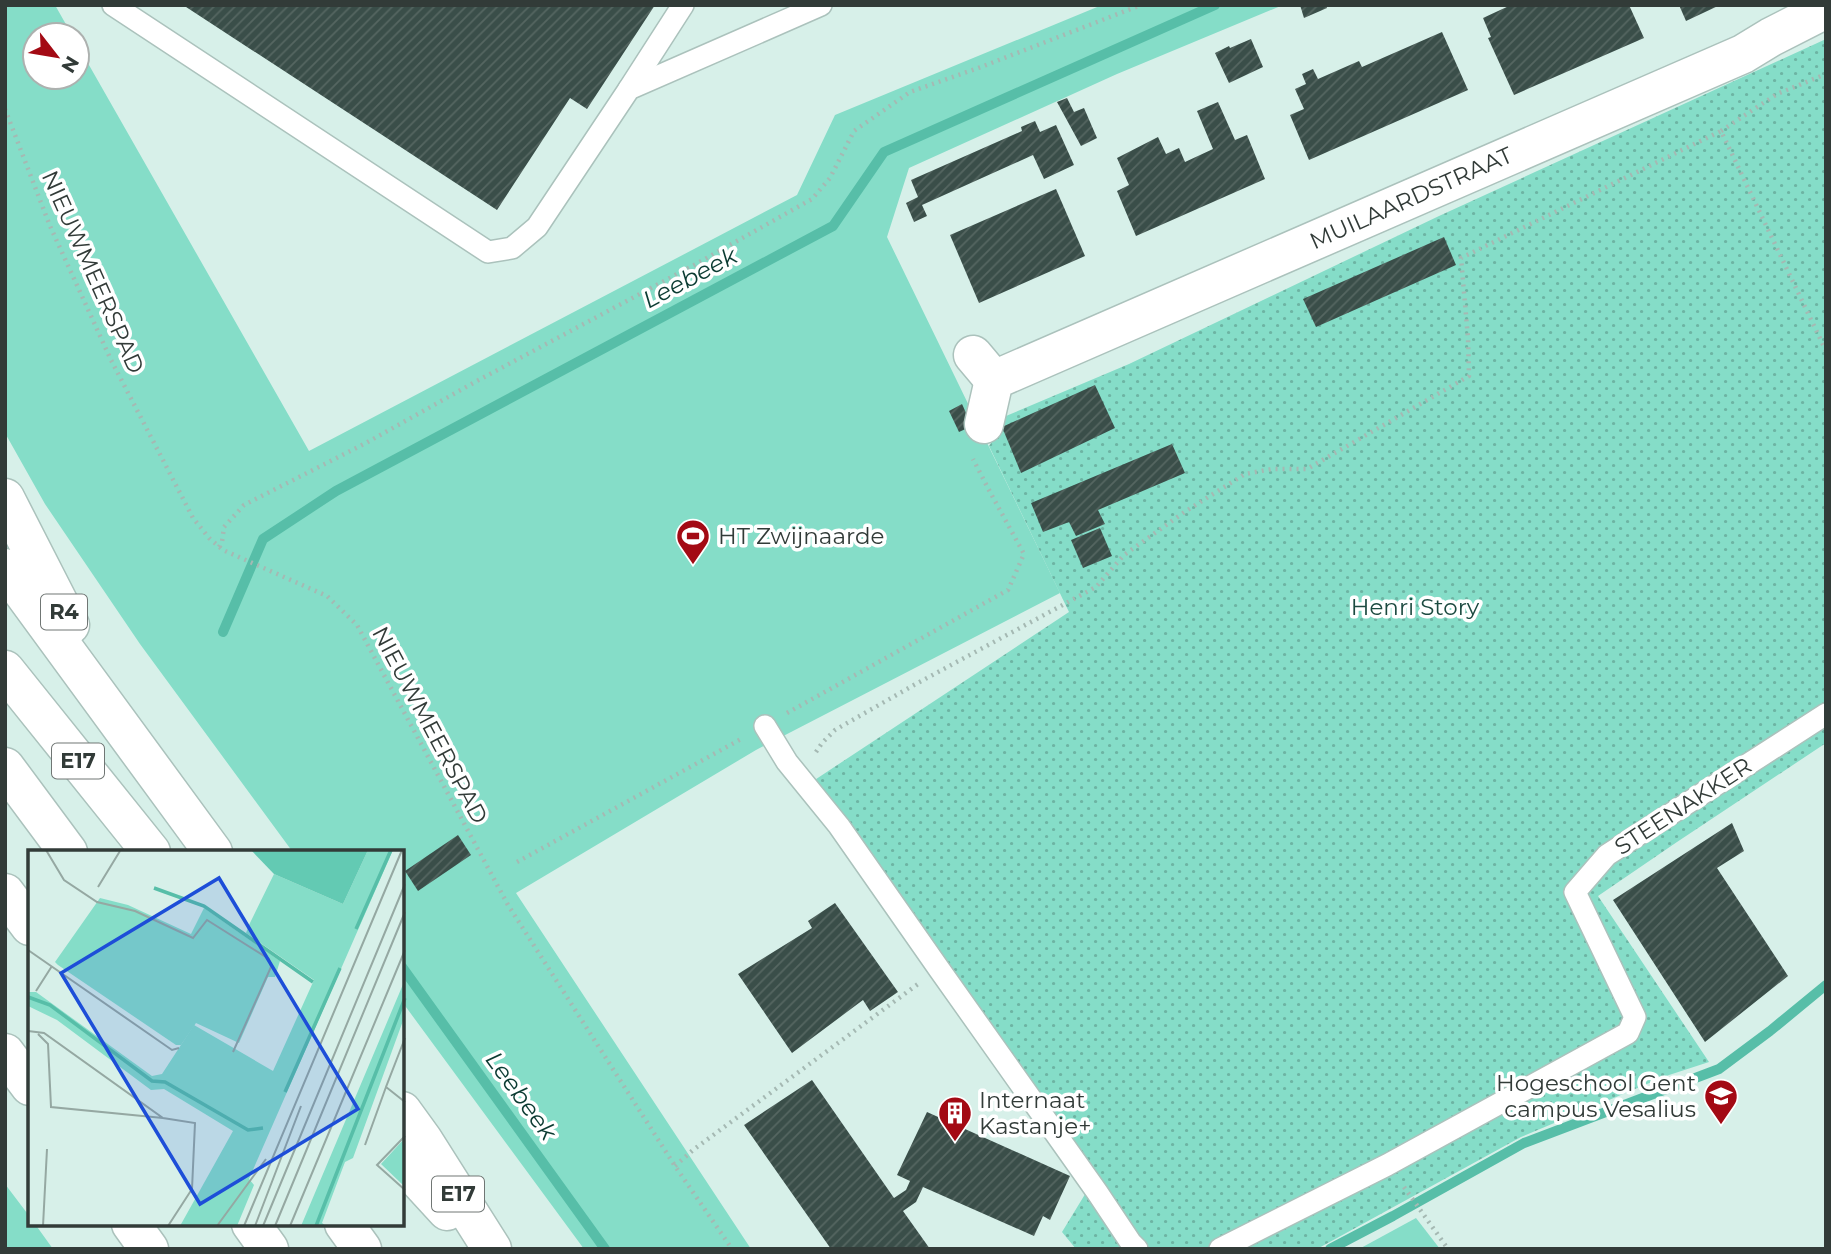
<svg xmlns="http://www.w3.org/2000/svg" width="1831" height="1254" font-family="Montserrat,sans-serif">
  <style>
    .grass { fill: #85ddc8 }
    .park { fill: url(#park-dots) }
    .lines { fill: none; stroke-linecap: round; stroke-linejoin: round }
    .stream { stroke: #57bea8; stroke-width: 10 }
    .building { fill: url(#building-hatch) }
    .service-casing { stroke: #abc2bc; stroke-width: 24 }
    .minor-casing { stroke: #abc2bc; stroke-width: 41 }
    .motorway-casing { stroke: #abc2bc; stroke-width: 41 }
    .path { stroke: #a5b9b3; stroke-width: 4.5; stroke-dasharray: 2 5; stroke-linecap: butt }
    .service { stroke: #fff; stroke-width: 21 }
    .minor { stroke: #fff; stroke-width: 38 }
    .motorway { stroke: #fff; stroke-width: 38 }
    .labels { text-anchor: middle; stroke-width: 7; stroke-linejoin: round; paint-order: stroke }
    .shield { fill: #fff; stroke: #707674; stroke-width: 2 }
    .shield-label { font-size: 21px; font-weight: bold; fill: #323b38 }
    .street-label { font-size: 23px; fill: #323b38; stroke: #fff }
    .poi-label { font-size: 23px; fill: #323b38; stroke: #fff; text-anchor: start }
    .park-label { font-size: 23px; fill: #1c4a40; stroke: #fff }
    .water-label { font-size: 24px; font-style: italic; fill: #0b3b32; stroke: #fff }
    .inset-river { fill: none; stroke: #57bea8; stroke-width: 3.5 }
    .inset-road { fill: none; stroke: #95a8a2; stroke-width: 2 }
    .view { fill: #1d4ed8; fill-opacity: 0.15; stroke: #1d4ed8; stroke-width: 3.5 }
    .inset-edge { fill: none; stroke: #323b38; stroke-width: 3.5 }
  </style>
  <defs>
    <pattern id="park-dots" width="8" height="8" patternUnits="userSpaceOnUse" patternTransform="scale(1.75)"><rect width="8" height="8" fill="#85ddc8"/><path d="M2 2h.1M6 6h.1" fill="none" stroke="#6db4a3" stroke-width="1.8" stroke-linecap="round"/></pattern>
    <pattern id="building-hatch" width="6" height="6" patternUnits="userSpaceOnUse" patternTransform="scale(1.75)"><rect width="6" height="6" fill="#3a4e49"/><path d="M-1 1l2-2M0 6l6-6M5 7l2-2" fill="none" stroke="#556661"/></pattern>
  </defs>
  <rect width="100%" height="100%" fill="#d7f0e9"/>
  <!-- grass -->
  <g class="grass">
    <path d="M5 5H55L72 35H35V77H77V44L309 451 797 195 835 115 1102 5H1283L1117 74 909 168 887 237 1060 593 756 750 516 893 751 1249H584L403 1003 402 852 292 851 140 644 45 504 5 433Z"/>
    <path d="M5 1184 30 1217V1224H35L53 1249H5Z"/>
    <path d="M1416 1218 1440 1249H1359Z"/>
  </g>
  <!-- park -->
  <path class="park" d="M1826 39V743L1677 842 1598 896 1709 1062 1666 1076 1521 1137 1317 1249H1076L1062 1232 1087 1191 952 1007 830 828 798 791 1069 612 989 446 1002 427 1006 416 1129 364 1439 216Z"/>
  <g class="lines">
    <!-- stream -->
    <g class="stream">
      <path d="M223 632 263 539 336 491 833 226 884 152 1215 5"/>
      <path d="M402 967 605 1249"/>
      <path d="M1330 1249 1393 1216 1524 1143 1719 1069 1770 1031 1826 985"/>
    </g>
  </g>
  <!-- building -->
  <g class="building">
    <path d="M183 5H655L587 109 570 98 497 210Z"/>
    <path d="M1300 5H1326L1327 8 1304 18Z"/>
    <path d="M1511 5H1629L1644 38 1514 95 1488 38 1491 37 1483 18Z"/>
    <path d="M1679 5H1720L1686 21Z"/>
    <path d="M1442 32 1468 90 1309 160 1290 115 1304 109 1295 89 1306 84 1302 74 1313 69 1318 79 1359 61 1362 67Z"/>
    <path d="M1251 39 1263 67 1229 83 1215 53 1229 46 1230 48Z"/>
    <path d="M1067 98 1074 112 1084 108 1097 138 1081 146 1057 102Z"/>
    <path d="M1218 102 1235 140 1247 135 1265 179 1136 236 1117 191 1129 185 1117 158 1158 137 1166 154 1179 148 1185 162 1213 149 1197 111Z"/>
    <path d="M1035 121 1040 132 1056 125 1074 165 1044 179 1033 155 922 205 927 216 914 222 906 203 918 197 911 180 1022 131 1021 127Z"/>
    <path d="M1056 189 1085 256 979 303 950 235Z"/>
    <path d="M1444 237 1456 265 1316 327 1303 299Z"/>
    <path d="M1095 385 1115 428 1021 473 1002 427Z"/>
    <path d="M962 404 972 426 959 432 949 411Z"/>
    <path d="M1172 444 1185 473 1098 510 1105 524 1076 536 1069 522 1043 532 1031 503Z"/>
    <path d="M1100 528 1112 556 1083 568 1071 540Z"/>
    <path d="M1732 823 1744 851 1717 868 1788 976 1705 1042 1613 900Z"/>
    <path d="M458 835 471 855 418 891 405 871Z"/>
    <path d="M835 903 898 992 870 1011 863 1000 792 1053 738 974 812 928 808 921Z"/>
    <path d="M812 1080 894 1198 906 1190 910 1181 897 1175 927 1112 1070 1176 1050 1220 1043 1216 1034 1236 923 1187 916 1202 903 1211 930 1249H831L744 1125Z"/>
  </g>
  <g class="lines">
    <!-- service casing -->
    <g class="service-casing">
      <g id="service">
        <path d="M113 5 488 252 512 248 537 227 629 89 821 5"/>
        <path d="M629 89 683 5"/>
        <path d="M765 726 787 762 839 826 939 969 1097 1192 1131 1243 1137 1249"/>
        <path d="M1220 1249 1387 1165 1628 1033 1635 1017 1575 892 1607 855 1826 714"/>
      </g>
    </g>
    <!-- minor casing -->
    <g class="minor-casing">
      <g id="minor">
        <path d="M973 355 994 380"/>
        <path d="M984 424 994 380 1743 54 1771 37 1826 9"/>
      </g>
    </g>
    <!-- motorway casing -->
    <g class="motorway-casing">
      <g id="motorway">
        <path d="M5 498 70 625"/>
        <path d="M5 568 213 852"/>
        <path d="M5 670 151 852"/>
        <path d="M5 767 68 852"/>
        <path d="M5 893 30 926"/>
        <path d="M5 1053 30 1086"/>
        <path d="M402 1111 423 1140 492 1249"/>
        <path d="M402 1162 447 1211"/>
        <path d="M131 1224 149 1249"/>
        <path d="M251 1224 269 1249"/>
        <path d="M344 1224 362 1249"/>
      </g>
    </g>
    <!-- path -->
    <g class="path">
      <path d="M5 109 50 226 111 360 193 518 209 538 223 550 327 596 357 625 508 905 675 1166 732 1249"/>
      <path d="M1721 131 1777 94 1826 74"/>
      <path d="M219 547 222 542 224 527 244 505 366 443 475 382 696 264 812 199 830 178 854 131 910 92 981 67 1141 5"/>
      <path d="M787 713 1008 590 1024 554 990 492 973 459"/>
      <path d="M816 752 822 743 835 730 914 685 1096 587 1124 555 1186 511 1245 474 1272 469H1307L1469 376 1468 338 1461 258 1721 131 1826 351"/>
      <path d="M517 862 743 738"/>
      <path d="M675 1166 693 1150 918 984"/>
      <path d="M1404 1187 1448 1249"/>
    </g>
    <!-- service -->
    <use href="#service" class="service"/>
    <!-- minor -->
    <use href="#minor" class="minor"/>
    <!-- motorway -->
    <use href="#motorway" class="motorway"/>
  </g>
  <!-- icons -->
  <defs>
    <g id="stadium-pin" transform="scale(1.75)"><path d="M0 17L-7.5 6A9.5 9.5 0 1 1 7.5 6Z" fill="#a30a14" stroke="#fff"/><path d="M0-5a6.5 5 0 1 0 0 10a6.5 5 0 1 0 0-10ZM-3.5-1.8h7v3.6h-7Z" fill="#fff"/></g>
    <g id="university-pin" transform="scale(1.75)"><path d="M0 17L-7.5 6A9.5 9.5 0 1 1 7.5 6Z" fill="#a30a14" stroke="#fff"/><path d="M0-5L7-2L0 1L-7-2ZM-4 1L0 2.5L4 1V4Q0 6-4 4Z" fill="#fff"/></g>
    <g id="building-pin" transform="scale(1.75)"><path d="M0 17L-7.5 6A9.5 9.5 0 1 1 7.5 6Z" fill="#a30a14" stroke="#fff"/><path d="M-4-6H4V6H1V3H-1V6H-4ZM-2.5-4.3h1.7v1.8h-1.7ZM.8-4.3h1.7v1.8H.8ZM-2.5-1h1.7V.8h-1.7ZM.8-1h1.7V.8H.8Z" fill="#fff"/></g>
  </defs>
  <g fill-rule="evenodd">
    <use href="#stadium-pin" x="693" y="536"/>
    <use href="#university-pin" x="1721" y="1096"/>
    <use href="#building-pin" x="955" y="1113"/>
  </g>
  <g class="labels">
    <!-- shield labels -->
    <g class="shield">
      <rect x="41" y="594.5" width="46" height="35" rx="5"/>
      <rect x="52" y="743.5" width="52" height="35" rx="5"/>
      <rect x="432" y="1176.5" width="52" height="35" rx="5"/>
    </g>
    <g class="shield-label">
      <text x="64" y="619">R4</text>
      <text x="78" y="768">E17</text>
      <text x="458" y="1201">E17</text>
    </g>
    <!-- street labels -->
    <g class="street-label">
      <text transform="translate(1411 198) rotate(-24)" y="8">MUILAARDSTRAAT</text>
      <text transform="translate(93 272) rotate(66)" y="8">NIEUWMEERSPAD</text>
      <text transform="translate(430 725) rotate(62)" y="8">NIEUWMEERSPAD</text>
      <text transform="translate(1683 806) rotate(-33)" y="8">STEENAKKER</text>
    </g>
    <!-- poi labels -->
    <g class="poi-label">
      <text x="718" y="544">HT Zwijnaarde</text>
      <text x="1696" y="1091" text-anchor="end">Hogeschool Gent<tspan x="1696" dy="26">campus Vesalius</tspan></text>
      <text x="979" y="1108">Internaat<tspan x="979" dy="26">Kastanje+</tspan></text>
    </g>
    <!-- park labels -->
    <g class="park-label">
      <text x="1415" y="615">Henri Story</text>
    </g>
    <!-- water labels -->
    <g class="water-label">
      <text transform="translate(690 278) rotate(-28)" y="8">Leebeek</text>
      <text transform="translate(521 1096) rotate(54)" y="8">Leebeek</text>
    </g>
  </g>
  <!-- overview -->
  <g transform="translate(28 850)">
    <rect width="376" height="376" fill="#d7f0e9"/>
    <path d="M340 0H365L221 329 226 335 209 376H152L205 281 136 239 123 240 29 170 0 156V142H8L124 226 134 224 166 175 245 221 286 130 218 83 221 75 246 24 315 54ZM376 132V168L325 308 317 312 294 373 298 376H273ZM376 289V336L353 314Z" fill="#85ddc8"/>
    <path d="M223 0H340L315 54 246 24Z" fill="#63cab3"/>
    <path d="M72 48 100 55 163 84 176 58 252 111 247 127H240L211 193 168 173 153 195H148L30 115 27 112Z" fill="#85ddc8"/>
    <path class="inset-river" d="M126 38 176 56 285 132M328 79 363 0M0 147 22 155 124 231 137 232 220 280 235 278M257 242 312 118M288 376 377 148"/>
    <path class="inset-road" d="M18 0 36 30 69 52 107 61 165 88 179 70 241 109 243 117 205 202M70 37 92 1M0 100 144 200 151 198M8 141 24 116M0 181 16 183 135 268 167 273 164 339 140 376M10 184 20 194 23 257 135 268M377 188 358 237 377 252M377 286 349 315 377 340M337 295 358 237M15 376 19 299M189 376 238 309M216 376 374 0M227 376 273 256M235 376 377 34M247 376 377 62M262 376 377 100"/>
    <path class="view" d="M191 28 330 259 172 354 33 123Z"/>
    <rect width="376" height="376" class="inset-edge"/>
  </g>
  <!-- border -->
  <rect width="1831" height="1254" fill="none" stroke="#323b38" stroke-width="14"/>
  <!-- north arrow -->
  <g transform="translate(56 56) rotate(121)"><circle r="33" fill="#ffffff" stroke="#adb1af" stroke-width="2"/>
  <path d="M0-5L12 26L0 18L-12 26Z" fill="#a30a14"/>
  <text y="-10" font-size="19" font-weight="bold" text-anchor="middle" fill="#323b38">N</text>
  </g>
</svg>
